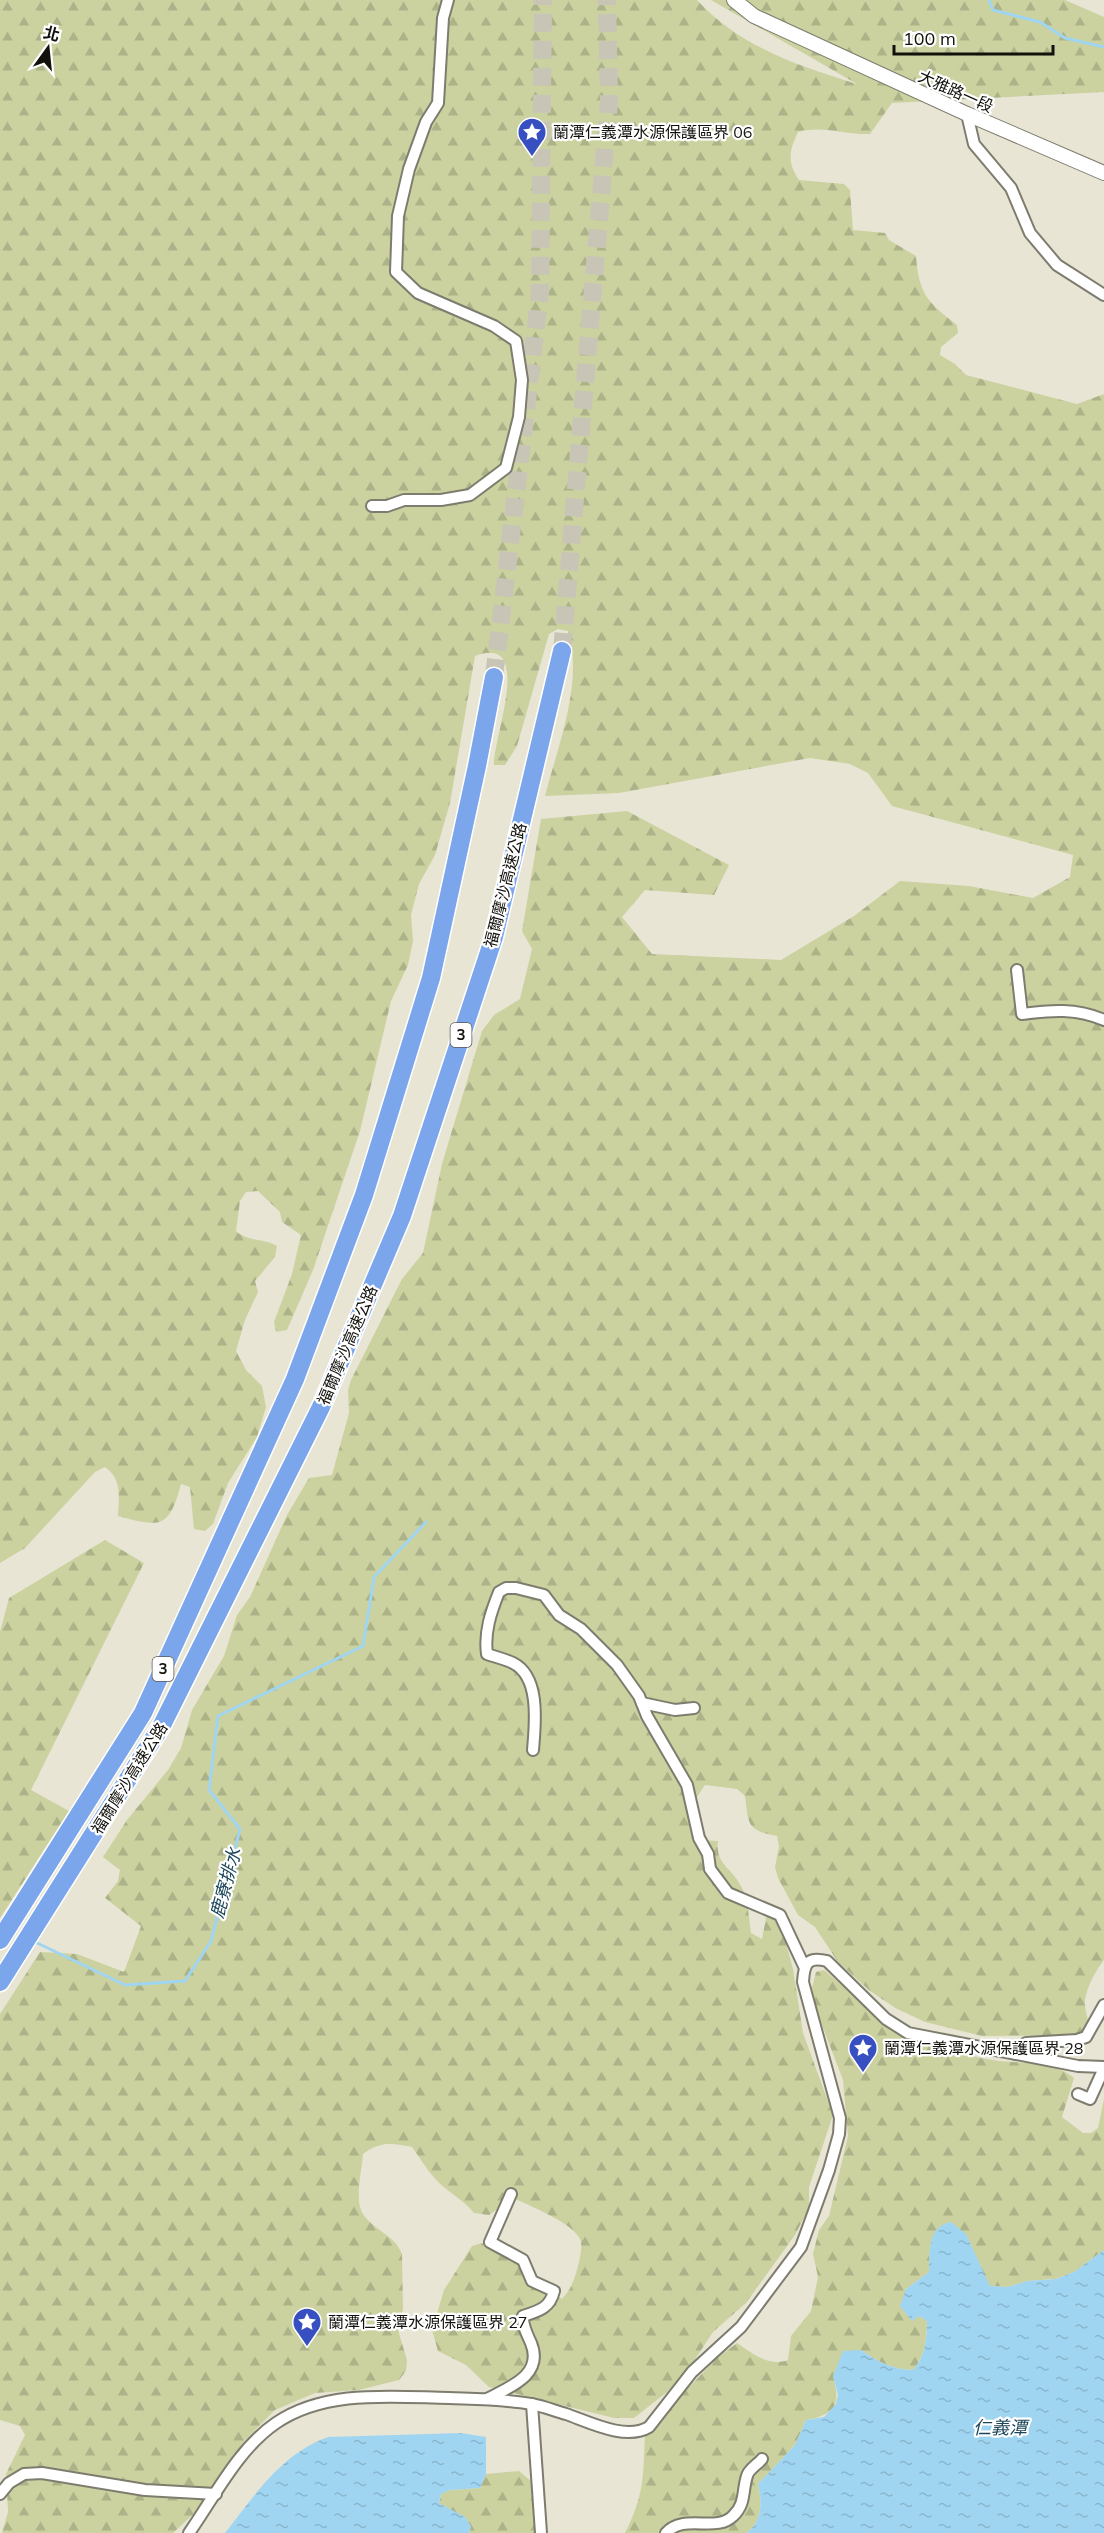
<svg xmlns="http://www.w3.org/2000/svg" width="1104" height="2533" font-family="Mulish,'Noto Sans TC',sans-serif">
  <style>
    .forest { fill: url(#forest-firs) }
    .water { fill: url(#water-ripples) }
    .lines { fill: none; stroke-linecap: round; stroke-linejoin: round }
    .stream { stroke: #a0d5f1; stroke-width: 3 }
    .motorway-tunnel { stroke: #c8c5b7; stroke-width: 18; stroke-dasharray: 18 9; stroke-linecap: butt }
    .minor-casing { stroke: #7e7c6e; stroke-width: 14 }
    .secondary-casing { stroke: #7e7c6e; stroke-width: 16 }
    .motorway-casing { stroke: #fff; stroke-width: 21 }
    .minor { stroke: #fff; stroke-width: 10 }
    .secondary { stroke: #fff; stroke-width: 14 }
    .motorway { stroke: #7ca6ec; stroke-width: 18 }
    .labels { text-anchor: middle; stroke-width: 4.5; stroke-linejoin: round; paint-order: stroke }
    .shield { fill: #fff; stroke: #595855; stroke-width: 1.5 }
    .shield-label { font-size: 15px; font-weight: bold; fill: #12110c }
    .street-label { font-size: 16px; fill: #12110c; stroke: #fff }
    .poi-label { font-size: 16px; fill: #12110c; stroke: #fff; text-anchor: start }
    .water-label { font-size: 18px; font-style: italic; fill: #1b465a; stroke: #fff }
  </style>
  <defs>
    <pattern id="forest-firs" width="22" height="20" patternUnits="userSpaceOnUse" patternTransform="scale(1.5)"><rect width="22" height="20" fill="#cbd29f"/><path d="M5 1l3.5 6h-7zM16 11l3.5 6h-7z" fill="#adb388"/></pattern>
    <pattern id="water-ripples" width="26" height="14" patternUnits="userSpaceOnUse" patternTransform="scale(1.5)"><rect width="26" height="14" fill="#a0d5f1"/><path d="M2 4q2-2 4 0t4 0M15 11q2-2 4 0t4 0" fill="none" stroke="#89b6cd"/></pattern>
  </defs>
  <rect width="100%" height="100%" fill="#e8e5d5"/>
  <!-- forest -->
  <g class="forest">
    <path d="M0 0H697C740 47 799 66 857 84L711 0H1065L1104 17V92L892 103 870 134C845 135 822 125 798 132 789 151 787 162 799 180L844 184 850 190 853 230 885 233 889 240 916 256C919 294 927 302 957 325L958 333 941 347 940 355 955 364 966 375 1077 404 1104 394V1960C1096 1970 1085 1990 1085 2003 1085 2015 1091 2022 1088 2035L982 2036 925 2022 897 2009 870 1991 838 1962 815 1927 798 1915 778 1878 775 1867 779 1846 777 1836C746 1830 749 1825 745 1796L737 1789 705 1785C693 1802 681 1822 696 1840L718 1841C715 1864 732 1868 741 1886 748 1898 749 1919 751 1933L762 1939 766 1918 772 1909 779 1917 793 1969 803 2033 833 2115 809 2187V2208L795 2235 746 2303 713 2332 690 2367 667 2392 634 2418H614L489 2387 466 2365 438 2351 432 2330 444 2290 472 2246 482 2243 512 2255 524 2272 562 2299C572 2288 574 2280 578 2266 580 2257 583 2247 580 2239 573 2223 528 2205 513 2198L489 2215 474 2213C463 2200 457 2198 445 2188 431 2177 422 2161 412 2147 392 2143 380 2141 363 2154 362 2170 354 2200 363 2214 373 2230 395 2235 402 2254L403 2309 398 2330 407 2360 406 2371 399 2380 359 2390 315 2393 275 2410 245 2440 202 2506 173 2533H2L8 2512 6 2474 25 2435 20 2426 0 2420V2014L40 1952 77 1954 124 1972 141 1926 105 1898 118 1881 120 1870 103 1857 127 1820 168 1770 181 1748 192 1710 224 1656 237 1615 250 1597 287 1515 309 1478 332 1475 349 1413 348 1390 351 1380 402 1279 423 1253 442 1164 482 1031 494 1015 520 999 532 949 522 931 541 819 627 811 729 865 714 895 645 890 622 917 652 954 781 960 854 916 900 881 969 886 1033 898 1070 877 1073 855 892 806 868 773 850 764 810 758 619 793 545 796C558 745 584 682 568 631L558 629 549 634 517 746 505 765H494C492 740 536 633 475 656L450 803 435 855 419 884 411 915 413 941 408 965 391 1001 360 1131 313 1270 287 1330 276 1332 274 1322 292 1274 301 1235 282 1222 280 1212 258 1191 246 1192 240 1201 236 1231C248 1242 263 1238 277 1246L275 1257 255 1281 258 1292 245 1320 236 1351 246 1370 262 1386 266 1407 257 1437 228 1483 213 1524 205 1531 194 1529 190 1487 181 1484C169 1530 160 1527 118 1516 119 1496 122 1479 105 1467L95 1472 25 1548 0 1563Z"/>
    <path d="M105 1540 144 1563 31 1790 69 1811 0 1918V1632L9 1598Z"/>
    <path d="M824 1970C854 1995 884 2024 920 2040 940 2048 966 2055 986 2059 1014 2065 1052 2058 1074 2078L1062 2117 1083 2133H1091L1098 2128 1104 2099V2250L1074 2272 1055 2279 1027 2281 1008 2287 989 2286 966 2234 930 2246 929 2272 906 2289 919 2316 927 2320C927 2338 925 2356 913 2370 893 2370 877 2361 861 2350L833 2376C841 2405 836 2414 806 2420L795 2445 758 2484C762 2501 763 2522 746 2533H625C645 2494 643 2475 645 2433L717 2358 737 2343C753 2354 769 2367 788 2360L791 2336 811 2311 818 2277 813 2254 819 2230 829 2216 848 2136 843 2080 814 2004 812 1988 816 1972Z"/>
    <path d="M519 2471 531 2481 537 2514 546 2533H469L471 2526 439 2503 441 2494 450 2490 480 2488 486 2474Z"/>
  </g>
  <!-- water -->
  <g class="water">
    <path d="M951 2222 966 2234 990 2286 1008 2287 1027 2281 1056 2279 1074 2272 1104 2250V2533H746C763 2522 762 2501 758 2484L795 2445 806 2420 824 2417 836 2404 838 2395 833 2376 843 2351 861 2350C877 2361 893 2370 913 2370 925 2357 927 2338 927 2321L919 2316 912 2321 900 2306 906 2289 929 2272C930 2252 927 2226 951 2222Z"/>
    <path d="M461 2433 486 2437V2474L480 2488 450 2490 441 2494 439 2503 465 2517 471 2526 469 2533H225C255 2495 281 2454 328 2437Z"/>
  </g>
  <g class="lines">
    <!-- stream -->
    <g class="stream">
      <path d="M989 0 993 10 1040 22 1065 38 1104 47"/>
      <path d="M33 1941 125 1985 185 1981 211 1941 240 1829 209 1790 218 1716 363 1646 374 1577 426 1522"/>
    </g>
    <!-- motorway-tunnel -->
    <g class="motorway-tunnel">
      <path d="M562 651 609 101 607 0"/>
      <path d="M494 677 540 292 543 0"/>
    </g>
    <!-- minor casing -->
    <g class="minor-casing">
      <g id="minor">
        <path d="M967 114 974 144 1011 188 1030 233 1057 265 1104 295"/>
        <path d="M372 506H387L404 500H441L470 495 506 468 519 417 522 380 516 341 494 326 418 293 396 272 398 216 409 169 426 122 438 103 443 18 448 0"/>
        <path d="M1017 970 1022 1014C1052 1010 1076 1008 1104 1020"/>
        <path d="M642 1703 675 1710 694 1708"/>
        <path d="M533 1750C535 1725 541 1677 513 1663 505 1659 495 1657 487 1654 484 1632 491 1612 499 1592L506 1588H516L544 1595 559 1615 581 1629 617 1665 639 1696 647 1716 687 1785 699 1838 708 1854 710 1869 728 1893 780 1915 804 1966"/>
        <path d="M1016 2054 1026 2043 1077 2040 1086 2037 1104 2005"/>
        <path d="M1078 2094 1090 2099 1104 2068"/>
        <path d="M487 2399C510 2387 544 2375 531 2343 527 2334 522 2325 523 2316 539 2311 550 2308 554 2291L532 2281 523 2260 490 2242 511 2194"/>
        <path d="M532 2404 541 2533"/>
        <path d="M0 2494 9 2483 24 2474 42 2473 145 2490 216 2494"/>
        <path d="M189 2533C215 2496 238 2449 276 2423 326 2389 393 2397 449 2398 476 2399 505 2399 531 2404 543 2406 555 2411 566 2414 589 2422 626 2441 649 2427L692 2372 741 2327 801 2247 829 2170 839 2134 840 2118 803 1982C804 1964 807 1956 827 1961L886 2019 908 2033 1078 2066 1104 2067"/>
        <path d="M666 2533C684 2513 716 2533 733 2516 746 2504 742 2491 747 2476 748 2470 758 2464 762 2459"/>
      </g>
    </g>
    <!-- secondary casing -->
    <g class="secondary-casing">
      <path id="secondary" d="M734 0 754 16 967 114 1104 173"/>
    </g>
    <!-- motorway casing -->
    <g class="motorway-casing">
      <g id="motorway">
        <path d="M0 1940 143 1713 295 1379 364 1195 431 978 477 766 494 677"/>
        <path d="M0 1982 162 1725 321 1407 402 1216 494 937 562 651"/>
      </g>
    </g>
    <!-- minor -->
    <use href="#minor" class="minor"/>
    <!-- secondary -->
    <use href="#secondary" class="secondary"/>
    <!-- motorway -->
    <use href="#motorway" class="motorway"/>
  </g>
  <!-- icons -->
  <defs>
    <g id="sight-pin" transform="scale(1.5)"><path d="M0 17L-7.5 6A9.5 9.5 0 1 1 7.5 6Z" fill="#384fc1" stroke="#fff"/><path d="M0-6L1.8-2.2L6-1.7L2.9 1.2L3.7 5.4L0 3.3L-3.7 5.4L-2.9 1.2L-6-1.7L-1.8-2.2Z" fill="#fff"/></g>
  </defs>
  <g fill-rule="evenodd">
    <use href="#sight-pin" x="532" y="132"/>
    <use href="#sight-pin" x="863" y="2048"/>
    <use href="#sight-pin" x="307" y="2322"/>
  </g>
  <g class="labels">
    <!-- shield labels -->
    <g class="shield">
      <rect x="450.5" y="1023" width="21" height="24" rx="4.5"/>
      <rect x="152.5" y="1657" width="21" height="24" rx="4.5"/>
    </g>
    <g class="shield-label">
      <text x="461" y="1040">3</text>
      <text x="163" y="1674">3</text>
    </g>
    <!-- street labels -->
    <g class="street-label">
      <text transform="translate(956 91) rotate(24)" y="6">大雅路一段</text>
      <text transform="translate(505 885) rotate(-76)" y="6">福爾摩沙高速公路</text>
      <text transform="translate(347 1345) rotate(-67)" y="6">福爾摩沙高速公路</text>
      <text transform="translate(129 1778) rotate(-58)" y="6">福爾摩沙高速公路</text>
    </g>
    <!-- poi labels -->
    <g class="poi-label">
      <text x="553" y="138">蘭潭仁義潭水源保護區界 06</text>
      <text x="884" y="2054">蘭潭仁義潭水源保護區界 28</text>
      <text x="328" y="2328">蘭潭仁義潭水源保護區界 27</text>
    </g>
    <!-- water labels -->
    <g class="water-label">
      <text transform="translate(226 1883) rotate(-75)" y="6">鹿寮排水</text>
      <text x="1000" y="2434">仁義潭</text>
    </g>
  </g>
  <!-- north arrow -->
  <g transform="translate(48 48) rotate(15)" stroke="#ffffff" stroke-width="4.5" paint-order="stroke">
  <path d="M0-4.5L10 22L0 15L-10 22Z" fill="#12110c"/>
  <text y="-9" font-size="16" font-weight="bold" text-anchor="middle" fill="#12110c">北</text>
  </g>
  <!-- scale -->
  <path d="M894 45v9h159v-9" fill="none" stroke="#12110c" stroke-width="3"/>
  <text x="903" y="45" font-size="18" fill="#12110c" stroke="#ffffff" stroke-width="4.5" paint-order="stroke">100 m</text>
</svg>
